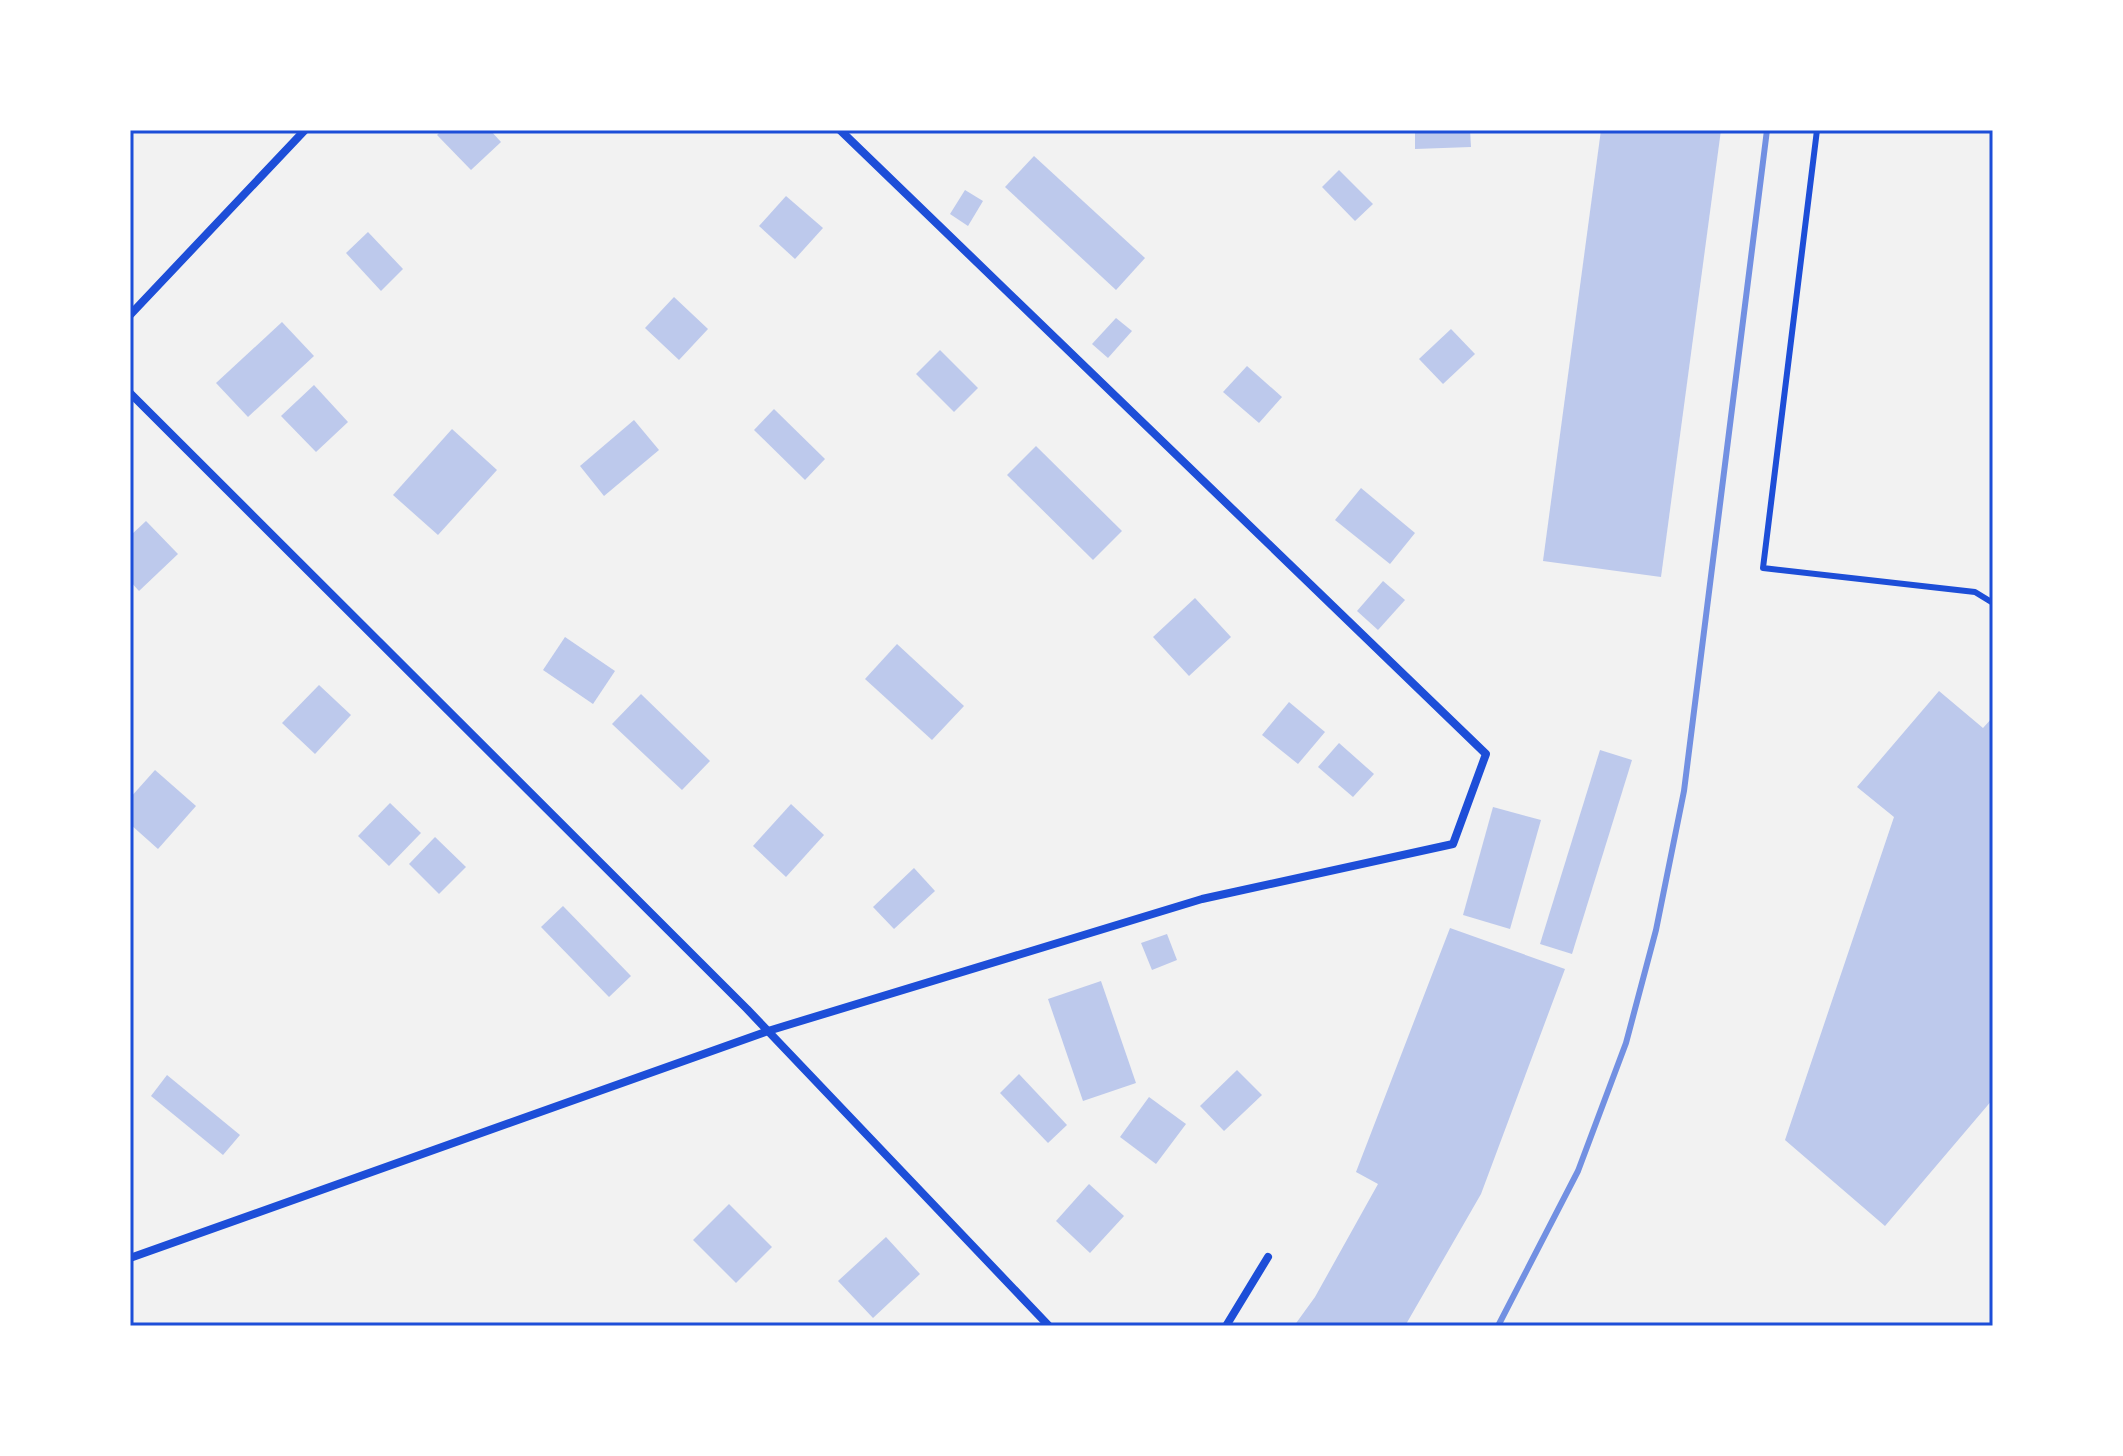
<svg xmlns="http://www.w3.org/2000/svg" width="2123" height="1456" font-family="Spectral,serif">
  <style>
    .building { fill: #bdc9ec }
    .lines { fill: none; stroke-linecap: round; stroke-linejoin: round }
    .service { stroke: #1d4ed8; stroke-width: 6 }
    .minor { stroke: #1d4ed8; stroke-width: 8 }
    .rail { stroke: #7290e2; stroke-width: 6 }
    .neatline { fill: none; stroke: #1d4ed8; stroke-width: 3 }
  </style>
  <rect width="100%" height="100%" fill="#f2f2f2"/>
  <!-- building -->
  <g class="building">
    <path d="M442 130H490L501 142 471 170 437 135Z"/>
    <path d="M1415 130H1470L1471 147 1415 149Z"/>
    <path d="M1601 130H1721L1661 577 1543 561Z"/>
    <path d="M1034 156 1145 258 1116 290 1005 187Z"/>
    <path d="M1339 170 1373 204 1355 221 1322 187Z"/>
    <path d="M965 190 983 201 968 226 950 214Z"/>
    <path d="M786 196 823 228 795 259 759 226Z"/>
    <path d="M368 232 403 269 381 291 346 253Z"/>
    <path d="M674 297 708 329 679 360 645 328Z"/>
    <path d="M1116 318 1132 331 1108 358 1092 344Z"/>
    <path d="M282 322 314 356 248 417 216 383Z"/>
    <path d="M1451 329 1475 354 1443 384 1419 359Z"/>
    <path d="M940 350 978 388 954 412 916 374Z"/>
    <path d="M1247 366 1282 397 1259 423 1223 392Z"/>
    <path d="M314 385 348 422 316 452 281 416Z"/>
    <path d="M774 409 825 459 805 480 754 430Z"/>
    <path d="M634 420 659 450 604 496 580 466Z"/>
    <path d="M452 429 497 470 438 535 393 495Z"/>
    <path d="M1036 446 1122 531 1093 560 1007 475Z"/>
    <path d="M1361 488 1415 533 1390 564 1335 520Z"/>
    <path d="M146 521 178 554 139 591 130 581V536Z"/>
    <path d="M1383 581 1405 600 1378 630 1357 611Z"/>
    <path d="M1195 598 1231 637 1189 676 1153 637Z"/>
    <path d="M565 637 615 671 593 704 543 670Z"/>
    <path d="M897 644 964 706 932 740 865 679Z"/>
    <path d="M319 685 351 715 315 754 282 723Z"/>
    <path d="M1939 691 1983 728 1993 717V1099L1885 1226 1785 1140 1894 817 1857 787Z"/>
    <path d="M641 694 710 761 682 790 612 724Z"/>
    <path d="M1289 702 1325 732 1298 764 1262 735Z"/>
    <path d="M1339 743 1374 774 1353 797 1318 767Z"/>
    <path d="M1600 750 1632 760 1572 954 1540 944Z"/>
    <path d="M155 770 196 806 158 849 130 824V798Z"/>
    <path d="M390 803 421 833 389 866 358 836Z"/>
    <path d="M791 804 824 835 786 877 753 846Z"/>
    <path d="M1493 807 1541 820 1510 929 1463 915Z"/>
    <path d="M435 837 466 867 439 894 409 864Z"/>
    <path d="M914 868 935 891 894 929 873 907Z"/>
    <path d="M563 906 631 976 609 997 541 927Z"/>
    <path d="M1450 928 1565 969 1481 1194 1405 1326H1294L1315 1297 1378 1184 1356 1172Z"/>
    <path d="M1167 934 1177 960 1152 970 1141 943Z"/>
    <path d="M1101 981 1136 1083 1083 1101 1048 999Z"/>
    <path d="M1237 1070 1262 1095 1224 1131 1200 1106Z"/>
    <path d="M1019 1074 1067 1125 1048 1143 1000 1093Z"/>
    <path d="M167 1075 240 1135 223 1155 151 1096Z"/>
    <path d="M1149 1097 1186 1124 1156 1164 1120 1137Z"/>
    <path d="M1089 1184 1124 1216 1090 1253 1056 1221Z"/>
    <path d="M729 1204 772 1247 736 1283 693 1240Z"/>
    <path d="M886 1237 920 1274 873 1318 838 1281Z"/>
  </g>
  <g class="lines">
    <!-- service -->
    <path class="service" d="M1817 130 1763 568 1975 592 1993 603"/>
    <!-- minor -->
    <g class="minor">
      <path d="M130 315 305 130"/>
      <path d="M130 393 747 1009 1049 1326"/>
      <path d="M130 1258 768 1031 1202 899 1453 844 1486 754 840 130"/>
      <path d="M1226 1326 1268 1257"/>
    </g>
    <!-- rail -->
    <path class="rail" d="M1498 1326 1578 1171 1626 1043 1656 930 1684 791 1767 130"/>
  </g>
  <!-- border -->
  <rect width="2123" height="1456" fill="none" stroke="#ffffff" stroke-width="264"/>
  <rect x="132" y="132" width="1859" height="1192" class="neatline"/>
</svg>
